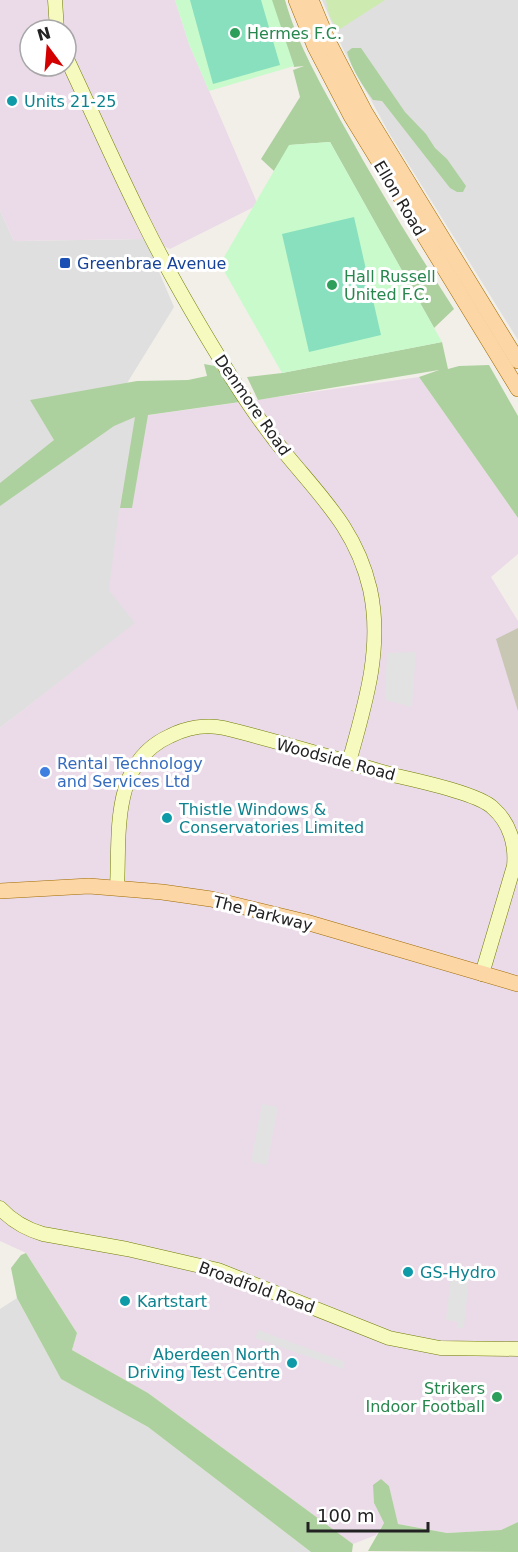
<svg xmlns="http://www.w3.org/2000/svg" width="518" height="1552" font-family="'DejaVu Sans',sans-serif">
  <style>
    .residential { fill: #e0dfdf }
    .industrial { fill: #ebdbe8; fill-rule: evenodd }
    .construction { fill: #c7c7b4 }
    .grass { fill: #cdebb0 }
    .forest { fill: #add19e }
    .park { fill: #c8facc }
    .pitch { fill: #88e0be }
    .parking { fill: #e2e2e2 }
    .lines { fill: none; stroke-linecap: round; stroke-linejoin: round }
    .secondary-casing { stroke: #707d05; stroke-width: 15 }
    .primary-casing { stroke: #a06b00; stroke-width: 16 }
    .secondary { stroke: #f7fabf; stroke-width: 14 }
    .primary { stroke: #fcd6a4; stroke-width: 15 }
    .leisure-dot { fill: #2e9e5b; stroke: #fff; stroke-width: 2 }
    .culture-dot { fill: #0f9aa8; stroke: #fff; stroke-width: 2 }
    .transit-dot { fill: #1a4fb4; stroke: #fff; stroke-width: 2 }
    .shop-dot { fill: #3f7fe0; stroke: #fff; stroke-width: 2 }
    .labels { text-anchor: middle; stroke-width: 6; stroke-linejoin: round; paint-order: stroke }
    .leisure-label { font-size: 16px; fill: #27864d; stroke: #fff; text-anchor: start }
    .culture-label { font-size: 16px; fill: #0d838f; stroke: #fff; text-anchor: start }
    .street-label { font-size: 16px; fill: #222; stroke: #fff }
    .transit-label { font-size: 16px; fill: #164399; stroke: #fff; text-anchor: start }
    .shop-label { font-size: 16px; fill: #366cbe; stroke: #fff; text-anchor: start }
  </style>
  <rect width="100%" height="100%" fill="#f2efe9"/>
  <!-- residential -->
  <g class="residential">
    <path d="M322 0H518V340L389 133 343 49Z"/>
    <path d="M0 210 14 241 145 239 174 307 124 388 135 417 136 623 0 728Z"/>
    <path d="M17 1298 61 1379 148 1427 311 1552H0V1309Z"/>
  </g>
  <!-- industrial -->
  <g class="industrial">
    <path d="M0 0H175L189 44 258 205 170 249 145 239 14 241 0 210ZM30 30H66V66H30Z"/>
    <path d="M419 377 518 518V554L491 577 518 621V1522L501 1530 447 1533 398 1524 374 1503 384 1523 376 1535 353 1544 148 1393 72 1350 77 1333 26 1253 0 1241V728L135 623 109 590 119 511 135 417Z"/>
  </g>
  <!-- construction -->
  <path class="construction" d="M518 628V711L496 639Z"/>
  <!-- grass -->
  <path class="grass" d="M326 0H385L340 29C330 23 328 11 326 0Z"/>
  <!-- forest -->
  <g class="forest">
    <path d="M271 0H285C298 46 322 86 345 128 379 190 416 250 454 309L434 328 330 142 290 145 274 171 261 159 300 97 293 70 304 66 294 67Z"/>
    <path d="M352 48H361L405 112 426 134 435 148 447 159 466 186 463 192H457L450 188 382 101 373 100C363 86 352 70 347 52Z"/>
    <path d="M442 342 448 369 459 366 489 365 518 416V518L419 377 439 370 258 400 247 377 282 373Z"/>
    <path d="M204 364 215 366 240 402 148 415 132 508H120L135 417 114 426 0 506V483L54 440 30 400 137 381 188 380 207 376Z"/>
    <path d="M26 1253 77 1333 72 1350 148 1393 353 1544 352 1552H311L148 1427 61 1379 17 1298 11 1268 21 1255Z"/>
    <path d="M381 1479 389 1486 398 1524 447 1533 501 1530 518 1522V1552L368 1551 384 1523 374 1503 373 1485Z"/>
  </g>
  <!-- park -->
  <g class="park">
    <path d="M175 0H272L294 66 209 91 189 44Z"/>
    <path d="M330 142 442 342 282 373 220 264 289 145Z"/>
  </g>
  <!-- pitch -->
  <g class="pitch">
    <path d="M190 0H261L280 65 213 84Z"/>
    <path d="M354 217 381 335 309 352 282 234Z"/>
  </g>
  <!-- parking -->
  <g class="parking">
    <path d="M416 652 412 707 385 700 387 653Z"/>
    <path d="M262 1104 278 1107 267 1165 251 1162Z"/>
    <path d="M451 1275 469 1277 464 1328H457L458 1322 446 1320Z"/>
    <path d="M258 1330 345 1362 343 1369 255 1338Z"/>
  </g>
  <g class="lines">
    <!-- secondary casing -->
    <g class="secondary-casing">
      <g id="secondary">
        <path d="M55 0 57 30"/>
        <path d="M66 57C92 112 116 167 143 221 169 274 199 325 230 375 248 404 268 433 290 459 326 502 357 533 370 589 383 648 365 705 349 762"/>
        <path d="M117 888C120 834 110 763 170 736 186 728 206 724 224 728 282 742 339 760 397 776 419 781 479 794 493 808 510 823 516 845 514 866L482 974"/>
        <path d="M0 1208C12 1221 26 1229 43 1234L127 1249 218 1270 389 1338 440 1348 518 1349"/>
      </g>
    </g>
    <!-- primary casing -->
    <g class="primary-casing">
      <g id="primary">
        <path d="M296 0 315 47 351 116 518 389"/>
        <path d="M311 0 328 41 365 112 518 361"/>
        <path d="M0 891 89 886 162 892 211 899 306 922 518 984"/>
      </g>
    </g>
    <!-- secondary -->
    <use href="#secondary" class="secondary"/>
    <!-- primary -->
    <use href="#primary" class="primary"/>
  </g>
  <!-- markers -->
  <g class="leisure-dot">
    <circle cx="235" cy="33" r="6"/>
    <circle cx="332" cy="285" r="6"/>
    <circle cx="497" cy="1397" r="6"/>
  </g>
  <g class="culture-dot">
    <circle cx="12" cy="101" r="6"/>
    <circle cx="167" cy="818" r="6"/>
    <circle cx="408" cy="1272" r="6"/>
    <circle cx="125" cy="1301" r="6"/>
    <circle cx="292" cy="1363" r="6"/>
  </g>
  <rect class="transit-dot" x="59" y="257" width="12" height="12" rx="3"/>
  <circle class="shop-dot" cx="45" cy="772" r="6"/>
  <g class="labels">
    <!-- leisure labels -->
    <g class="leisure-label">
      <text x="247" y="39">Hermes F.C.</text>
      <text x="344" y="282">Hall Russell<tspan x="344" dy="18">United F.C.</tspan></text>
      <text x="485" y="1394" text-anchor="end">Strikers<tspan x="485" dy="18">Indoor Football</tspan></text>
    </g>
    <!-- culture labels -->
    <g class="culture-label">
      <text x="24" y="107">Units 21-25</text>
      <text x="179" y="815">Thistle Windows &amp;<tspan x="179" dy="18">Conservatories Limited</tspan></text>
      <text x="420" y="1278">GS-Hydro</text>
      <text x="137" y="1307">Kartstart</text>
      <text x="280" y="1360" text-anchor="end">Aberdeen North<tspan x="280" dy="18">Driving Test Centre</tspan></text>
    </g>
    <!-- street labels -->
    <g class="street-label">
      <text transform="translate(400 198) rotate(59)" y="6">Ellon Road</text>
      <text transform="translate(253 405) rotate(55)" y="6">Denmore Road</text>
      <text transform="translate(336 759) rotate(15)" y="6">Woodside Road</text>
      <text transform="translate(263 913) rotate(14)" y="6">The Parkway</text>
      <text transform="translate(257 1287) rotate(20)" y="6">Broadfold Road</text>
    </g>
    <!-- transit labels -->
    <g class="transit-label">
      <text x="77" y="269">Greenbrae Avenue</text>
    </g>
    <!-- shop labels -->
    <g class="shop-label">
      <text x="57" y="769">Rental Technology<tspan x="57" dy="18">and Services Ltd</tspan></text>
    </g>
  </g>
  <!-- north arrow -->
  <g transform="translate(48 48) rotate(344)"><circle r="28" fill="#ffffff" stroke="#a7a7a7" stroke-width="1.5"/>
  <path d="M0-4.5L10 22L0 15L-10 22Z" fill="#d40000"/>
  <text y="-9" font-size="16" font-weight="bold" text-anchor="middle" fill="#222222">N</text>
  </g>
  <!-- scale -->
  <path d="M308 1522v9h120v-9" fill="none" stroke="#222222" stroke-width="3"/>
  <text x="317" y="1522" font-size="18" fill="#222222" stroke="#ffffff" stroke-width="4.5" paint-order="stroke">100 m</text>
</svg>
